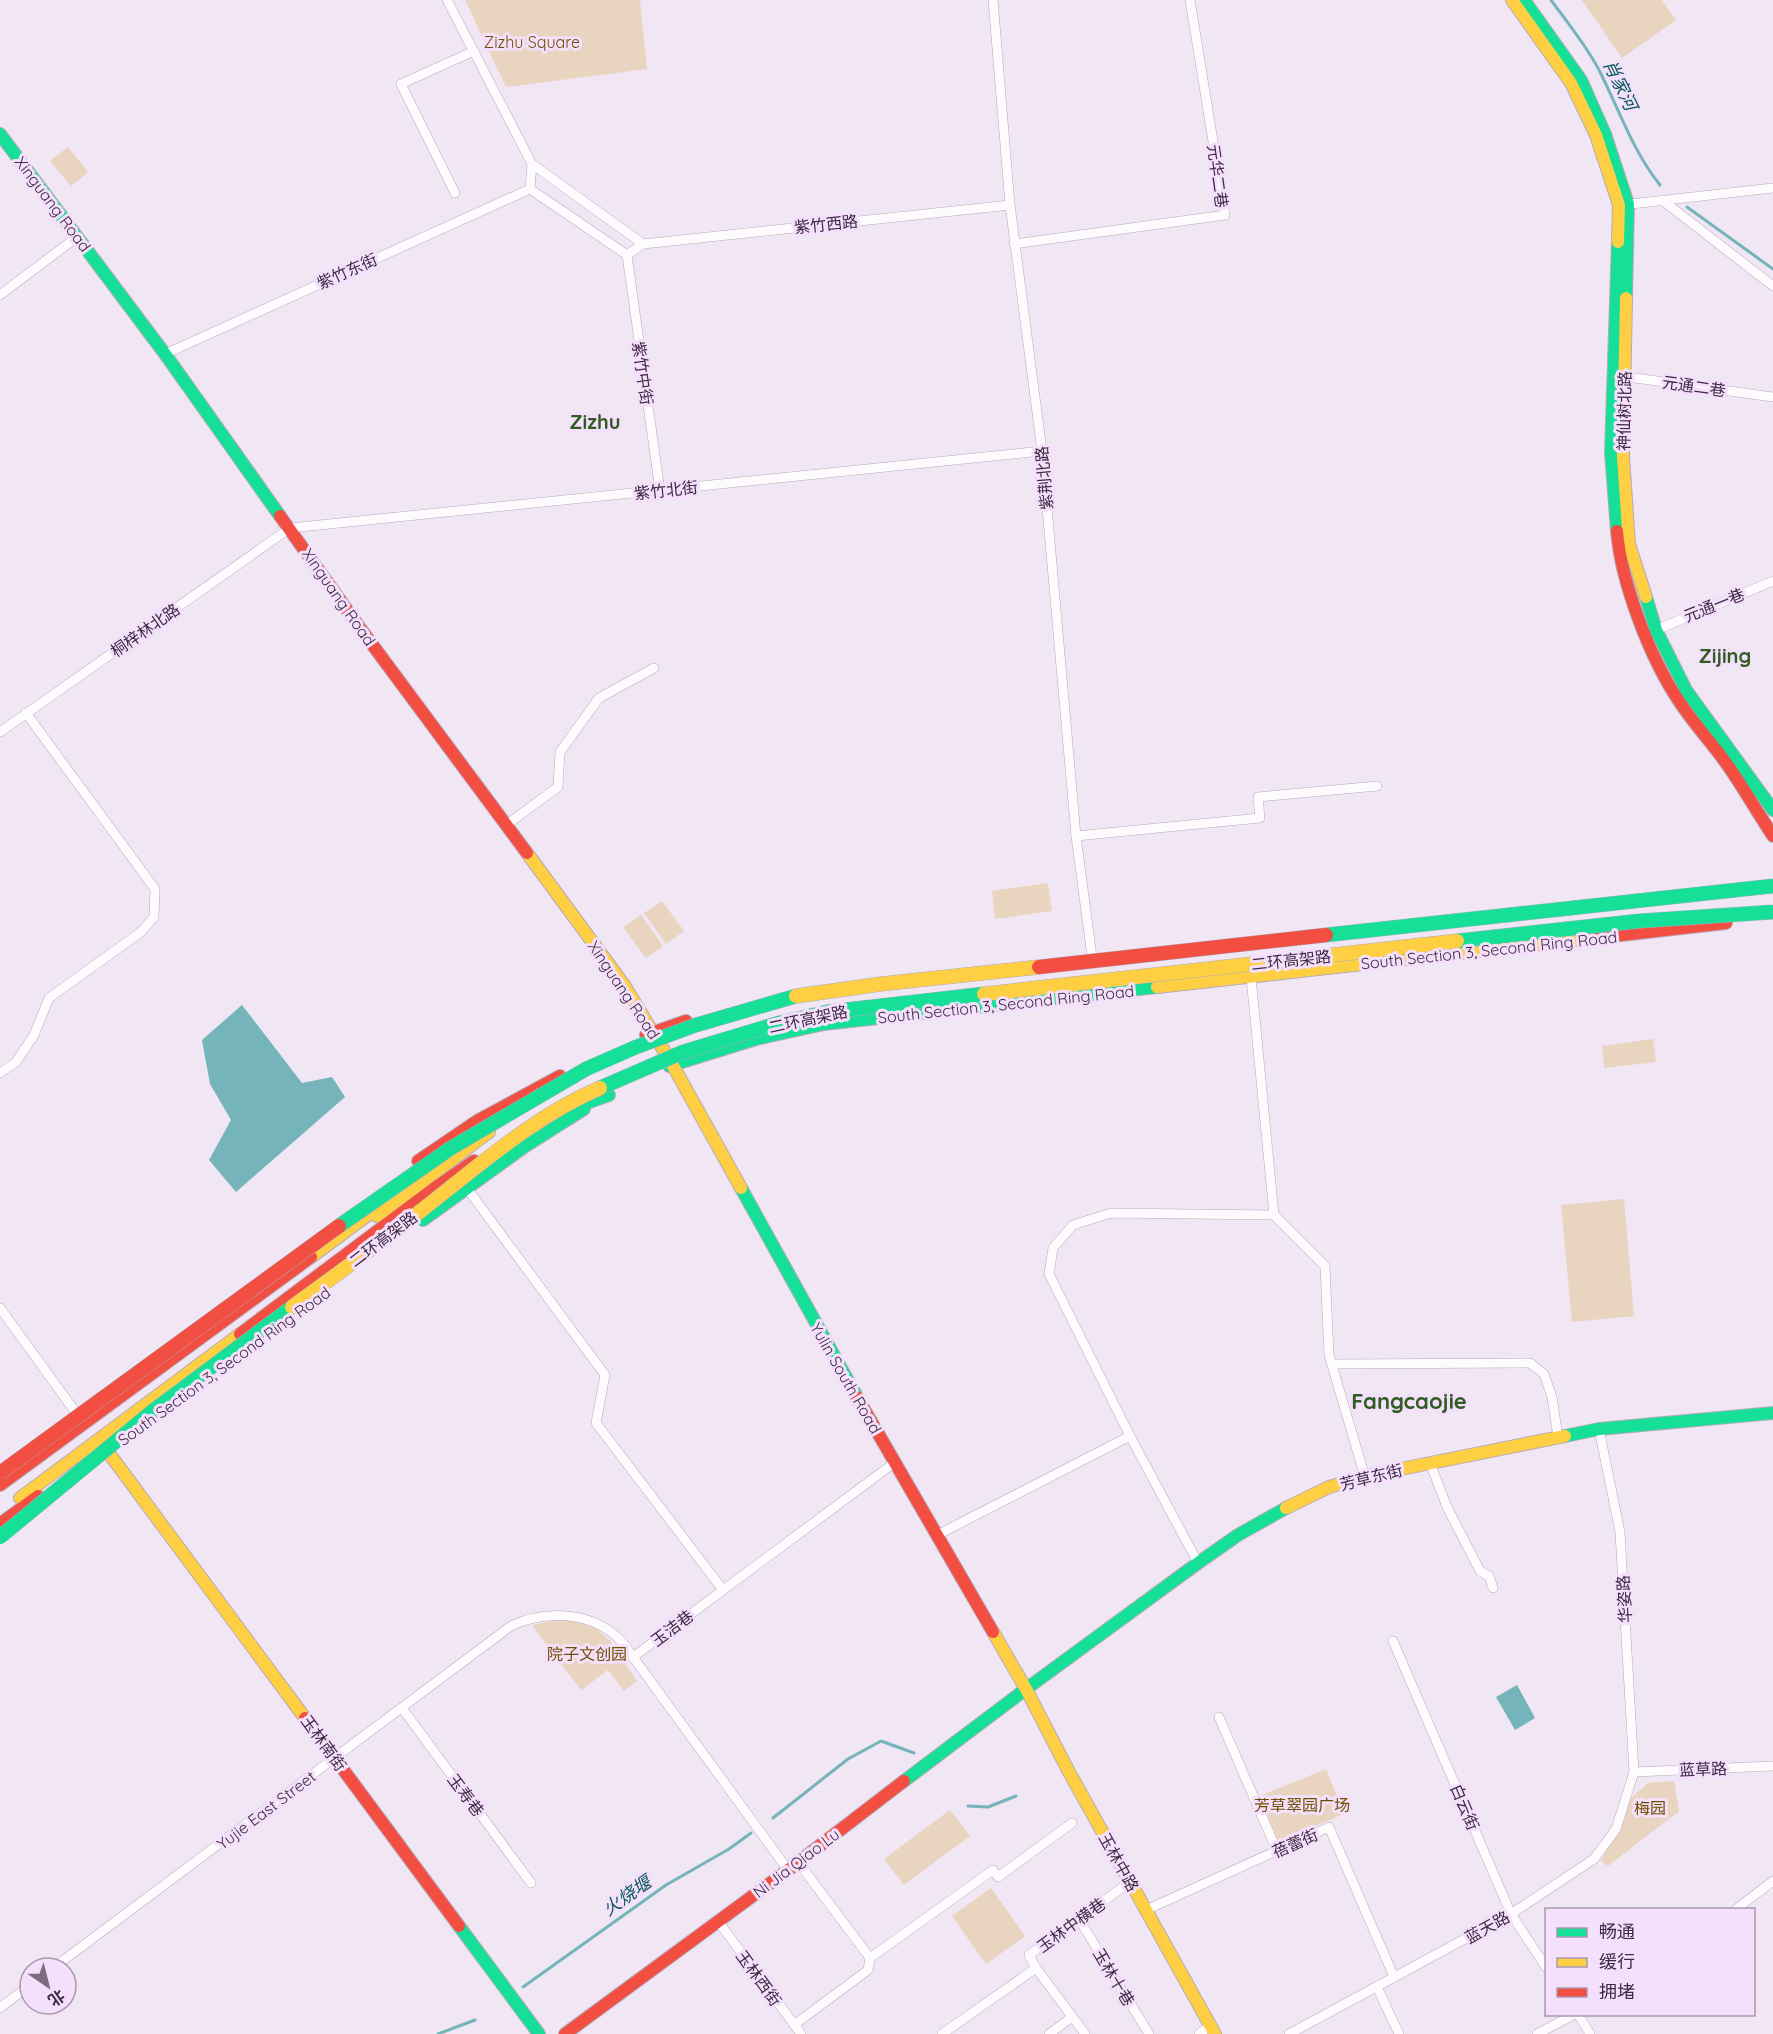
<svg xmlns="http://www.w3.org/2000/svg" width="1773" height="2034" font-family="Quicksand,'Noto Sans SC',sans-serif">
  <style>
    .green { fill: #e9d4bf }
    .water { fill: #75b4ba }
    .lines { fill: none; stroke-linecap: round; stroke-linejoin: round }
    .stream { stroke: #75b4ba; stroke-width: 3 }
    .street-casing { stroke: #b7abbb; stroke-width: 10 }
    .fast-casing { stroke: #b7abbb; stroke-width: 14 }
    .slow-casing { stroke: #b7abbb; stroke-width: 14 }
    .jam-casing { stroke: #b7abbb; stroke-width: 14 }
    .street { stroke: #fdfbfd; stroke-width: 9 }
    .fast { stroke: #16e098; stroke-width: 12 }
    .slow { stroke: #ffcf43; stroke-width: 12 }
    .jam { stroke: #f24e42; stroke-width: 12 }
    .fast-bridge-casing { stroke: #abacbf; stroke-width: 15; stroke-linecap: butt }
    .slow-bridge-casing { stroke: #abacbf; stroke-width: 15; stroke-linecap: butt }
    .jam-bridge-casing { stroke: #abacbf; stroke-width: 15; stroke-linecap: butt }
    .fast-bridge { stroke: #16e098; stroke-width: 14 }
    .slow-bridge { stroke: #ffcf43; stroke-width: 14 }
    .jam-bridge { stroke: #f24e42; stroke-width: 14 }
    .labels { text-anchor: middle; stroke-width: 6; stroke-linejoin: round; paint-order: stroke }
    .park-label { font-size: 16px; fill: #714e01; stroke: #f4e0fa }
    .street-label { font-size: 16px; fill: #3e2a43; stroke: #f4e0fa }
    .water-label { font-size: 18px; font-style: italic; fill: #05595c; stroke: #f4e0fa }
    .quarter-label { font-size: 20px; font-weight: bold; fill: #305c22; stroke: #f4e0fa }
    .district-label { font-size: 22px; font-weight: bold; fill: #305c22; stroke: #f4e0fa }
  </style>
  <rect width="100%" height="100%" fill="#f0e6f4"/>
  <!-- green -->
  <g class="green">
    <path d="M465 0H640L647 69 506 87Z"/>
    <path d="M1582 0H1662L1676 20 1622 58Z"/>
    <path d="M68 147 88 172 71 186 50 161Z"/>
    <path d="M1048 883 1052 911 995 919 992 891Z"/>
    <path d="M662 901 684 931 666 944 644 913Z"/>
    <path d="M641 915 663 946 646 958 623 927Z"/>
    <path d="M1653 1039 1656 1062 1604 1068 1602 1046Z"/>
    <path d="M1624 1199 1634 1316 1572 1322 1561 1205Z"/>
    <path d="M561 1619 592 1625 610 1641 637 1681 624 1691 608 1670 581 1690 532 1625Z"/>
    <path d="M1326 1769 1344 1814 1278 1841 1260 1796Z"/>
    <path d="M1674 1781 1679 1811 1608 1866 1601 1861 1632 1797 1648 1783Z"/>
    <path d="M950 1810 970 1836 904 1885 884 1859Z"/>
    <path d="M991 1888 1025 1936 986 1964 952 1916Z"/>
  </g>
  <!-- water -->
  <g class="water">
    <path d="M242 1005 302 1083 332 1077 345 1097 236 1192 209 1160 231 1120 210 1084 202 1040Z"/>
    <path d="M1517 1685 1535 1718 1515 1730 1496 1697Z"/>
  </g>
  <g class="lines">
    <!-- stream -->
    <g class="stream">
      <path d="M1551 0C1567 22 1586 45 1599 70 1619 109 1632 150 1660 185"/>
      <path d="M1687 207 1773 269"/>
      <path d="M968 1806 988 1807 1016 1796"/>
      <path d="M773 1818 848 1759 881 1741 914 1753"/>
      <path d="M523 1987 666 1885 729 1849 751 1833"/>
      <path d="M438 2034 475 2020"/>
    </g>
    <!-- street casing -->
    <g class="street-casing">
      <g id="street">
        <path d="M447 0 532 164 643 244"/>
        <path d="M993 0 1010 205 1042 451 1076 836 1092 957"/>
        <path d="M530 189 627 255"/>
        <path d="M530 189 532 164"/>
        <path d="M455 193 401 84 474 51"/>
        <path d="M1662 200 1773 286"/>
        <path d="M1622 205 1773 188"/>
        <path d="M1014 244 1225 215 1190 0"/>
        <path d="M0 295 77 237"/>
        <path d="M165 354 530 189"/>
        <path d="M1621 376 1773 397"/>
        <path d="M660 491 627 255 643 244 1010 205"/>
        <path d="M1656 630 1773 581"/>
        <path d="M0 732 290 528 1042 451"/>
        <path d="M506 825 558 787 560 752 599 698 654 668"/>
        <path d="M1076 836 1260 818 1258 797 1377 786"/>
        <path d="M1251 977 1274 1215 1325 1266 1329 1355 1365 1477"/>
        <path d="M0 1073 16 1062 34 1035 49 998 141 932 154 917 155 889 26 713"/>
        <path d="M466 1187 605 1375 596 1423 723 1590"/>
        <path d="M0 1308 74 1410"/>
        <path d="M1332 1364 1530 1363 1544 1374 1552 1397 1558 1437"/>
        <path d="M1430 1463 1447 1507 1480 1571 1489 1576 1493 1588"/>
        <path d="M937 1535 1130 1436"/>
        <path d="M1198 1563 1130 1436 1049 1274 1053 1248 1073 1225 1111 1213 1274 1215"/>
        <path d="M1393 1641 1511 1914 1546 1967"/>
        <path d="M402 1708 531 1883"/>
        <path d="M1219 1717 1277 1851"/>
        <path d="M1634 1772 1773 1766"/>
        <path d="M798 1862 870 1958"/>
        <path d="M788 1870 633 1657 894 1463"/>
        <path d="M1146 1910 1329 1827 1394 1977"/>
        <path d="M1735 1910 1773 1881"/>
        <path d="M1079 1919 1149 2034"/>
        <path d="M718 1921 801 2034"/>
        <path d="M53 1968 511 1626C544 1610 590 1611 618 1638 624 1643 628 1650 633 1657"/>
        <path d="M1036 1968 1085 2034"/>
        <path d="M1377 1987 1399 2034"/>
        <path d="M0 2008 30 1985"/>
        <path d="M1578 2014 1590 2034"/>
        <path d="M794 2025 868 1970 870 1958 993 1870 998 1877 1072 1823"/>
        <path d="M942 2034 1036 1968 1029 1955 1130 1882"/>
        <path d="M1049 2034 1072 2017"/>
        <path d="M1199 2034 1210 2026"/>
        <path d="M1289 2034 1511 1914 1594 1859 1616 1829 1634 1772 1620 1532 1599 1429"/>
        <path d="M1537 2034 1575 2014"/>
      </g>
    </g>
    <!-- fast casing -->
    <g class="fast-casing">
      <g id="fast">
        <path d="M1524 0 1581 80 1605 134 1628 204 1626 298"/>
        <path d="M0 134 165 354 280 516"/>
        <path d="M1617 531 1611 452 1618 242"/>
        <path d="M1646 597 1656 630 1686 690 1773 810"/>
        <path d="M669 1066 756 1039 824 1024 1157 987"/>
        <path d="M570 1109 609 1095"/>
        <path d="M741 1188 857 1397"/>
        <path d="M423 1220 524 1147 584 1109"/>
        <path d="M1565 1436 1599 1429 1773 1413"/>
        <path d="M904 1781 1026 1689 1198 1563 1238 1535 1286 1508"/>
        <path d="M459 1926 539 2034"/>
      </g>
    </g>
    <!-- slow casing -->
    <g class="slow-casing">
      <g id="slow">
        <path d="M1512 0 1571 83 1596 135 1619 205 1618 242"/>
        <path d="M1626 298 1623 457 1629 544 1646 597"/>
        <path d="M527 853 624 985 672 1064 741 1188"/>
        <path d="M1157 987 1595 938"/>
        <path d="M377 1216 489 1132"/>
        <path d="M311 1257 384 1203"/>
        <path d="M108 1452 305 1718"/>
        <path d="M20 1498 240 1334"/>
        <path d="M1286 1508 1329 1487 1371 1475 1565 1436"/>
        <path d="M993 1632 1026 1689 1069 1772 1215 2034"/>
      </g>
    </g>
    <!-- jam casing -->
    <g class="jam-casing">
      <g id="jam">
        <path d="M280 516 360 628 527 853"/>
        <path d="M1617 531C1621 582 1650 658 1679 701 1694 724 1713 744 1729 767 1744 789 1758 813 1773 836"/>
        <path d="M1595 938 1726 923"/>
        <path d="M646 1035 686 1021"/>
        <path d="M418 1161 477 1121 560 1076"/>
        <path d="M240 1334 432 1190 474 1161"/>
        <path d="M857 1397 993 1632"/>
        <path d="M0 1485 311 1257"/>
        <path d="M0 1524 38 1496"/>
        <path d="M305 1718 459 1926"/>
        <path d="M565 2034 788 1870 904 1781"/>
      </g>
    </g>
    <!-- street -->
    <use href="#street" class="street"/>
    <!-- fast -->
    <use href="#fast" class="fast"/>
    <!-- slow -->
    <use href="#slow" class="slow"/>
    <!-- jam -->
    <use href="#jam" class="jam"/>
    <!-- fast-bridge casing -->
    <g class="fast-bridge-casing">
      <g id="fast-bridge">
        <path d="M1326 935 1773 886"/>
        <path d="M1457 941 1639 921 1773 912"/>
        <path d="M600 1088 683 1052 779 1023 827 1012 984 994"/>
        <path d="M339 1226 451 1148 586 1069 636 1047 696 1025 796 996"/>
        <path d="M0 1537 154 1410 292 1307"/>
      </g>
    </g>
    <!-- slow-bridge casing -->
    <g class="slow-bridge-casing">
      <g id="slow-bridge">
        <path d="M984 994 1457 941"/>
        <path d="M796 996 881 984 1039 967"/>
        <path d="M292 1307C337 1274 383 1241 427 1206 482 1163 535 1116 600 1088"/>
      </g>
    </g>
    <!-- jam-bridge casing -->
    <g class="jam-bridge-casing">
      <g id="jam-bridge">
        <path d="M1039 967 1326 935"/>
        <path d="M0 1473 339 1226"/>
      </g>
    </g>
    <!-- fast-bridge -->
    <use href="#fast-bridge" class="fast-bridge"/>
    <!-- slow-bridge -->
    <use href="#slow-bridge" class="slow-bridge"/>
    <!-- jam-bridge -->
    <use href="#jam-bridge" class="jam-bridge"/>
  </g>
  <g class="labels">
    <!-- park labels -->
    <g class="park-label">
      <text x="532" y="48">Zizhu Square</text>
      <text x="587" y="1660">院子文创园</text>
      <text x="1302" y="1811">芳草翠园广场</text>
      <text x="1650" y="1814">梅园</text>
    </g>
    <!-- street labels -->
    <g class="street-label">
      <text transform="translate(1218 176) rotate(82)" y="6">元华二巷</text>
      <text transform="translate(53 204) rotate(53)" y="6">Xinguang Road</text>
      <text transform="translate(826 224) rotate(-6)" y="6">紫竹西路</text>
      <text transform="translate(347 271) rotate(-24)" y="6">紫竹东街</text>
      <text transform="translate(643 373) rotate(82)" y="6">紫竹中街</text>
      <text transform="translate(1694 386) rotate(8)" y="6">元通二巷</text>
      <text transform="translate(1624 411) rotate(-89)" y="6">神仙树北路</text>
      <text transform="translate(1044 478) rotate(-95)" y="6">紫荆北路</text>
      <text transform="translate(666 490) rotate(-6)" y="6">紫竹北街</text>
      <text transform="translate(339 597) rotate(55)" y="6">Xinguang Road</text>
      <text transform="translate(1714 605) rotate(-22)" y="6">元通一巷</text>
      <text transform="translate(145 630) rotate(-35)" y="6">桐梓林北路</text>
      <text transform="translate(1489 950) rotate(-6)" y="6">South Section 3, Second Ring Road</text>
      <text transform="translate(1291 960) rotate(-6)" y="6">二环高架路</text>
      <text transform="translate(624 990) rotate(56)" y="6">Xinguang Road</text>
      <text transform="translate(1006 1004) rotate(-6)" y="6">South Section 3, Second Ring Road</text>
      <text transform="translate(808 1019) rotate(-12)" y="6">二环高架路</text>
      <text transform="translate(383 1239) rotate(-37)" y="6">二环高架路</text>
      <text transform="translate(224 1366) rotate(-36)" y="6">South Section 3, Second Ring Road</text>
      <text transform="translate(846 1378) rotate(60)" y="6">Yulin South Road</text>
      <text transform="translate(1371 1477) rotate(-14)" y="6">芳草东街</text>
      <text transform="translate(1624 1599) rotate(-93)" y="6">华姿路</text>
      <text transform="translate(672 1628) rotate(-37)" y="6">玉洁巷</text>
      <text transform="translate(324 1743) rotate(54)" y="6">玉林南街</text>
      <text transform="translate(1703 1769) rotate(-2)" y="6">蓝草路</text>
      <text transform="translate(466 1795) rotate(53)" y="6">玉寿巷</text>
      <text transform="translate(1465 1807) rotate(67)" y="6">白云街</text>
      <text transform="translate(266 1810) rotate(-37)" y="6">Yujie East Street</text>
      <text transform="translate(1295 1843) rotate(-24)" y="6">蓓蕾街</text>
      <text transform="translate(1119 1862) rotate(61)" y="6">玉林中路</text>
      <text transform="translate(796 1863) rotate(-37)" y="6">Ni Jia Qiao Lu</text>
      <text transform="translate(1071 1925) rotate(-36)" y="6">玉林中横巷</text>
      <text transform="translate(1487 1927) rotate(-29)" y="6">蓝天路</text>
      <text transform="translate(1114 1977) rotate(59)" y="6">玉林十巷</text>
      <text transform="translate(759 1978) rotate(54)" y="6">玉林西街</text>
    </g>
    <!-- water labels -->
    <g class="water-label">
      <text transform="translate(1620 85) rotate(64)" y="6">肖家河</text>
      <text transform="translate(627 1896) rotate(-35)" y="6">火烧堰</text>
    </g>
    <!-- quarter labels -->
    <g class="quarter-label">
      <text x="595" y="429">Zizhu</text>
      <text x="1725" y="663">Zijing</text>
    </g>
    <!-- district labels -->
    <g class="district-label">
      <text x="1409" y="1409">Fangcaojie</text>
    </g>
  </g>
  <!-- legend -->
  <rect x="1545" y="1908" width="210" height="108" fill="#f4e0fa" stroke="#ab97b1" stroke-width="1.5"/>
  <rect x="1557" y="1928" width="30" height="9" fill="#16e098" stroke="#ab97b1" stroke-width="1.5"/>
  <text x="1599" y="1938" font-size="18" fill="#3e2a43">畅通</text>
  <rect x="1557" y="1958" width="30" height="9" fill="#ffcf43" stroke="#ab97b1" stroke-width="1.5"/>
  <text x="1599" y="1968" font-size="18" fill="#3e2a43">缓行</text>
  <rect x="1557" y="1988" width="30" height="9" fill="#f24e42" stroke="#ab97b1" stroke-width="1.5"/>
  <text x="1599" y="1998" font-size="18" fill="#3e2a43">拥堵</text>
  <!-- north arrow -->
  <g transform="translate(48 1986) rotate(145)"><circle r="28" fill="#f4e0fa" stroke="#ab97b1" stroke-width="1.5"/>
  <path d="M0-4.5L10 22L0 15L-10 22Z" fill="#7c6c81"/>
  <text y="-9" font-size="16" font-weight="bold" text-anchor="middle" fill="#3e2a43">北</text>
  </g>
</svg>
